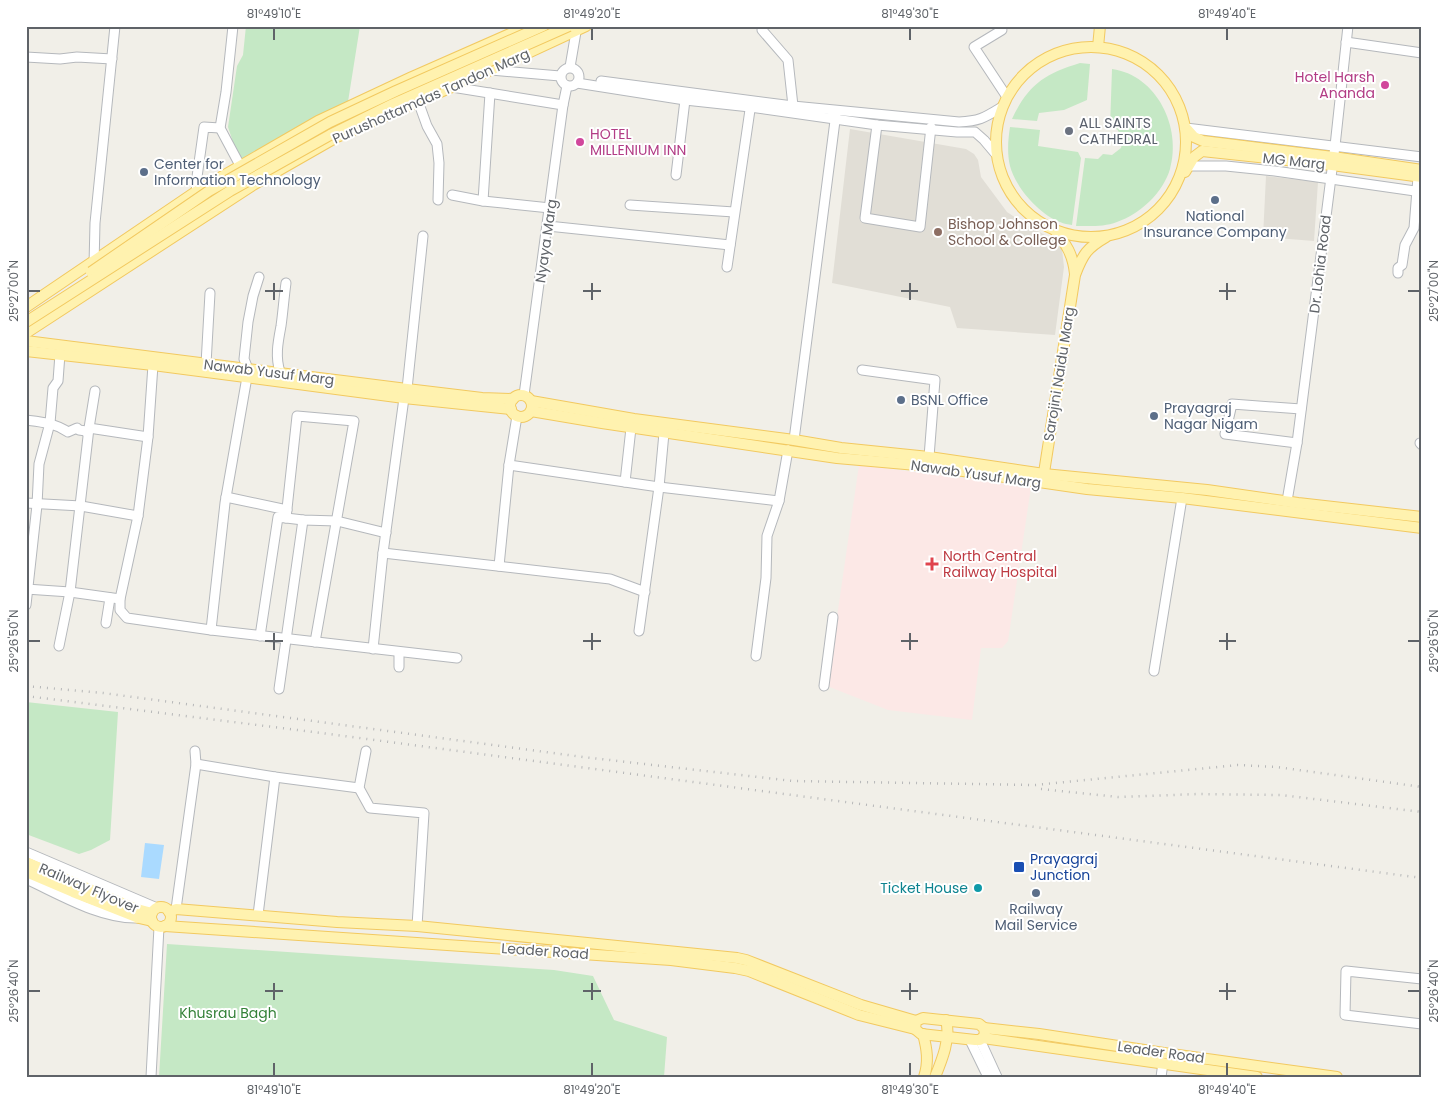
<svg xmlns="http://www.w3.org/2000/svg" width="1448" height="1103" font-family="Poppins,sans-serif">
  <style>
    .education { fill: #e1ded6 }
    .medical { fill: #fce8e6 }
    .green { fill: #c5e8c5 }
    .water { fill: #aadaff }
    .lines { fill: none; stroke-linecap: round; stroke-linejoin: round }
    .minor-casing { stroke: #b5b8bc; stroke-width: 11 }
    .major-casing { stroke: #f2c960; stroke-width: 12 }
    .minor { stroke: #fff; stroke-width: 9 }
    .major { stroke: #fff2af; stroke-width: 10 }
    .rail { stroke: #b6b7b8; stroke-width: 2.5; stroke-dasharray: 1 6; stroke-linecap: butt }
    .major-bridge-casing { stroke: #f2c960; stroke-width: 12; stroke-linecap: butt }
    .major-bridge { stroke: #fff2af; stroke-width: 10 }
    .ticks { fill: none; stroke: #5f6368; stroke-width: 2 }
    .hotel-dot { fill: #d1479c; stroke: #fff; stroke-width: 2 }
    .worship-dot { fill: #6b7280; stroke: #fff; stroke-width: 2 }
    .service-dot { fill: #5c6f8a; stroke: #fff; stroke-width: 2 }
    .education-dot { fill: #8d6e63; stroke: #fff; stroke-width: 2 }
    .health-dot { fill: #e0444e; stroke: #fff; stroke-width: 2 }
    .transit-dot { fill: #1a4fb4; stroke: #fff; stroke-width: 2 }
    .culture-dot { fill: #0f9aa8; stroke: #fff; stroke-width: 2 }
    .labels { text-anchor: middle; stroke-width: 4; stroke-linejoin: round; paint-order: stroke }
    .hotel-label { font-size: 14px; fill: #b23c85; stroke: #fff; text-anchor: end }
    .street-label { font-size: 14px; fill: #5f6368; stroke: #fff }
    .worship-label { font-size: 14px; fill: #5b616d; stroke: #fff; text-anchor: start }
    .service-label { font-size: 14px; fill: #4e5e75; stroke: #fff; text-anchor: start }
    .education-label { font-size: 14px; fill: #785e54; stroke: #fff; text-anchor: start }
    .health-label { font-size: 14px; fill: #be3a42; stroke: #fff; text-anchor: start }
    .transit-label { font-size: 14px; fill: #164399; stroke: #fff; text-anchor: start }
    .culture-label { font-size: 14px; fill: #0d838f; stroke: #fff; text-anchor: end }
    .park-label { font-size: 14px; fill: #348238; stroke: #fff }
    .neatline { fill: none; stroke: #5f6368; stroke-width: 2 }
    .ticks-label { font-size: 12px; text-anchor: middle; fill: #5f6368 }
  </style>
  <rect width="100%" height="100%" fill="#f1efe8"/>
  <!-- education -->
  <g class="education">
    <path d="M850 129 966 149 974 154 978 160 981 177 1007 212 1025 224 1052 239 1062 249 1064 267 1055 335 957 328 950 307 832 283Z"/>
    <path d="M1266 176 1318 182 1314 241 1263 237Z"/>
  </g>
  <!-- medical -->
  <path class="medical" d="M859 465 1031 487 1008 641 1002 648H981L972 720 888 710 827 686Z"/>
  <!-- green -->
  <g class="green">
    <path d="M246 26H360L347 108 244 168 235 148 228 127 237 66 243 55Z"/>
    <path d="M1080 63 1090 64 1087 100 1064 110 1039 113 1037 121 1012 119C1028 85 1044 74 1080 63Z"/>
    <path d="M1112 69C1157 75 1182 128 1170 169 1163 193 1140 214 1117 222 1104 227 1090 226 1076 226L1085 158 1098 159 1103 154 1112 155 1121 148 1123 139 1117 129 1110 128Z"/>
    <path d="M1010 127 1040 130 1038 146 1078 152 1081 158 1072 225C1068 224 1064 224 1060 222 1039 214 1016 188 1010 166 1007 153 1008 140 1010 127Z"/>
    <path d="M26 702 118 712 110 840 91 850 79 854 26 834Z"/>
    <path d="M167 944 554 970 593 976 614 1020 667 1037 664 1077H159Z"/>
  </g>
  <!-- water -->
  <path class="water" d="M145 843 164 845 159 879 141 877Z"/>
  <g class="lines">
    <!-- minor casing -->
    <g class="minor-casing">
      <g id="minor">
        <path d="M233 26 226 92 220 128 243 171"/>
        <path d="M762 30 788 60 793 106"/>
        <path d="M1002 30 974 47 1007 97"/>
        <path d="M1346 42 1422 53"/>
        <path d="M26 57 60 59 77 57 112 59"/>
        <path d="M570 67 577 26"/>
        <circle cx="570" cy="77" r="9"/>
        <path d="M491 70 560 76"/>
        <path d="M601 81 793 106 959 122C980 121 984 118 1002 107"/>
        <path d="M577 83 685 100 750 107 877 125 957 132H975L984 140 995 153"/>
        <path d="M452 87 563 105"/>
        <path d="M418 101 427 126 437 144 439 163 438 200"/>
        <path d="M877 125 865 218 920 227 931 127"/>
        <path d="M1186 128 1422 157"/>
        <path d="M1190 166H1226L1275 171 1422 192"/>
        <path d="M676 175 685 100"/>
        <path d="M452 195 483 201 550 208"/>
        <path d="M483 201 490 93"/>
        <path d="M630 205 734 212"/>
        <path d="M202 215 197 191 196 184 204 127 220 128"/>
        <path d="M548 226 730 245"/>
        <path d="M94 265 95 223 115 26"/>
        <path d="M727 267 751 103"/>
        <path d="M1398 273V268L1402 265 1405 245 1414 228 1418 177"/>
        <path d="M206 364 210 293"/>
        <path d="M153 365 148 437 138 516 120 599V610L127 618 211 630 457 658"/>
        <path d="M248 369 244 359 248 322 253 296 259 277"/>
        <path d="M862 370 935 380 929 457"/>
        <path d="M280 372C275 356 278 342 281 326 283 312 284 297 286 283"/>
        <path d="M407 389 423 236"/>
        <path d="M524 395 563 105 567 86"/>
        <path d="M26 420C42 422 55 423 68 432L77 428 79 430 86 431 87 433 89 428 148 437"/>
        <path d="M794 440 836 113"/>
        <path d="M1297 443 1225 434 1232 404 1301 409"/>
        <path d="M1420 443 1422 445"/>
        <path d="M509 465 659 487 779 501"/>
        <path d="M625 482 631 428"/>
        <path d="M226 497 287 510"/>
        <path d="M1287 501 1297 443 1335 146 1348 26"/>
        <path d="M26 503 81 506 138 516"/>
        <path d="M286 518 297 416 354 421 315 642"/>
        <path d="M383 553 610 579 645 592"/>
        <path d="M499 566 509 465 517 416"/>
        <path d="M26 589 70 592 120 599"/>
        <path d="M26 605 37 505 39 464 50 423 53 388 58 381 60 354"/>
        <path d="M106 623 110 598"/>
        <path d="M211 630 225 503 247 377"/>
        <path d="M639 631 659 487 664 433"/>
        <path d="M260 636 278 517 303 520 337 521 386 533"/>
        <path d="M59 646 70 592 89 428 95 391"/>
        <path d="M373 649 383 553 404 398"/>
        <path d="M399 652V667"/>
        <path d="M756 656 766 578 767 536 779 501 788 450"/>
        <path d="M1154 671 1182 498"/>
        <path d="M824 686 833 617"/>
        <path d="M279 689 303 520"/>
        <path d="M366 751 359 788 370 808 424 813 417 926"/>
        <path d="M196 764 275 777 359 788"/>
        <path d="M26 852 157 908"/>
        <path d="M26 879C59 894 100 919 137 918"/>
        <path d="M176 909 196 764 195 751"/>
        <path d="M258 915 275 777"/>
        <path d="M1422 979 1346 971 1345 1015 1422 1024"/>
        <path d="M970 1040 988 1077"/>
        <path d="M980 1040 997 1077"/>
        <path d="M151 1077 159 927"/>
        <path d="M1161 1077 1163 1063"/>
      </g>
    </g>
    <!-- major casing -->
    <g class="major-casing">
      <g id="major">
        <circle cx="1091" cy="142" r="95"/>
        <path d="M1098 47 1100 26"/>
        <path d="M1186 128 1194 137 1203 141 1333 157 1422 170"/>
        <path d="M1185 172 1194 157 1202 151 1332 165 1422 177"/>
        <path d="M1054 229C1066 244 1073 254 1075 274"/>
        <path d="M26 307 197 191 318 121 412 77 528 26"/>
        <path d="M26 333 253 185 337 137 491 70 586 26"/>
        <path d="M26 341 407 389 482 398 513 399"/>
        <path d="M26 351 153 365 404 398 511 409"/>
        <circle cx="521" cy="406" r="11"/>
        <path d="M531 401 634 419 794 440 841 448 929 457 1044 474 1207 490 1298 503 1422 517"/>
        <path d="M531 411 602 423 837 458 928 466 1087 489 1182 498 1422 528"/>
        <path d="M1043 479 1075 275C1083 254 1087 248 1106 237"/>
        <path d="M26 862 137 909 152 913"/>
        <path d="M26 872 73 892 139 918 152 921"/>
        <circle cx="161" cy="917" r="10"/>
        <path d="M169 912 176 909 337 922 417 926 737 958 746 960 861 1005 916 1021"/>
        <path d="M165 926 671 960 735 968 749 971 859 1015 915 1029"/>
        <path d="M923 1018 979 1024 984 1028 985 1035 980 1040H975L921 1034 915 1029 916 1021Z"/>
        <path d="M984 1028 1039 1034 1164 1053 1337 1077"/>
        <path d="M923 1034C927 1049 929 1062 924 1077"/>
        <path d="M983 1038 1257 1077"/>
        <path d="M935 1077C942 1060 951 1038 946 1020"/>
      </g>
    </g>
    <!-- minor -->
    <use href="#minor" class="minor"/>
    <!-- major -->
    <use href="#major" class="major"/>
    <!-- rail -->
    <g class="rail">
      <path d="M26 686 103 693 583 757 793 781 1035 785 1238 765 1277 767 1422 787"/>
      <path d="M26 696 329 734 1422 878"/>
      <path d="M1041 789 1118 797 1198 794 1281 795 1422 812"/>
    </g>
    <!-- major-bridge casing -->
    <g class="major-bridge-casing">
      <g id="major-bridge">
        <path d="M91 272 209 191 330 122 396 91 543 26"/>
        <path d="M26 322 230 191 330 135 393 104 569 26"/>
      </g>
    </g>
    <!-- major-bridge -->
    <use href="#major-bridge" class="major-bridge"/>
  </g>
  <!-- ticks -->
  <path class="ticks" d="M274 28V40M592 28V40M910 28V40M1227 28V40M274 283V300M592 283V300M910 283V300M1227 283V300M28 291H40M265 291H283M583 291H601M901 291H918M1219 291H1236M1408 291H1420M274 633V650M592 633V650M910 633V650M1227 633V650M28 641H40M265 641H283M583 641H601M901 641H918M1219 641H1236M1408 641H1420M274 983V1000M592 983V1000M910 983V1000M1227 983V1000M28 991H40M265 991H283M583 991H601M901 991H918M1219 991H1236M1408 991H1420M274 1063V1076M592 1063V1076M910 1063V1076M1227 1063V1076"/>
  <!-- markers -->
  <g class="hotel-dot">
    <circle cx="1385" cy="85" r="5"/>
    <circle cx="580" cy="142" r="5"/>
  </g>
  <circle class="worship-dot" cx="1069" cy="131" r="5"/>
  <g class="service-dot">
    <circle cx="144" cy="172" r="5"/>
    <circle cx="1215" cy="200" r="5"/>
    <circle cx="901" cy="400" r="5"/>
    <circle cx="1154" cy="416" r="5"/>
    <circle cx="1036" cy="893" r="5"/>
  </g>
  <circle class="education-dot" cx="938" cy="232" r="5"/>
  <path class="health-dot" d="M929.5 556.5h5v5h5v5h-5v5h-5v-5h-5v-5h5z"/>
  <rect class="transit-dot" x="1013" y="861" width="12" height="12" rx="2.5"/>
  <circle class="culture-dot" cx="978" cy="888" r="5"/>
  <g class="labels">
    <!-- hotel labels -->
    <g class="hotel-label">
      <text x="1375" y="82">Hotel Harsh<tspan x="1375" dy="16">Ananda</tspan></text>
      <text x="590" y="139" text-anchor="start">HOTEL<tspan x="590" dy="16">MILLENIUM INN</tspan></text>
    </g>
    <!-- street labels -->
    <g class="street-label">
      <text transform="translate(431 96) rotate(-24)" y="5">Purushottamdas Tandon Marg</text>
      <text transform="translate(1294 161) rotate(6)" y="5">MG Marg</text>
      <text transform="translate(546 241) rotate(-82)" y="5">Nyaya Marg</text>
      <text transform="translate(1320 264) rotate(-83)" y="5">Dr. Lohia Road</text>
      <text transform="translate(269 372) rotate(7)" y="5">Nawab Yusuf Marg</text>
      <text transform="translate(1059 374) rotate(-81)" y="5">Sarojini Naidu Marg</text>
      <text transform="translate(976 474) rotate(8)" y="5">Nawab Yusuf Marg</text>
      <text transform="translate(89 888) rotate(23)" y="5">Railway Flyover</text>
      <text transform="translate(545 951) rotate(4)" y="5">Leader Road</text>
      <text transform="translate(1161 1052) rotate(8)" y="5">Leader Road</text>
    </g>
    <!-- worship labels -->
    <g class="worship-label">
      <text x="1079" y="128">ALL SAINTS<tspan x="1079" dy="16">CATHEDRAL</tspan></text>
    </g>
    <!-- service labels -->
    <g class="service-label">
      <text x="154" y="169">Center for<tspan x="154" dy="16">Information Technology</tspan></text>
      <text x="1215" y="221" text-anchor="middle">National<tspan x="1215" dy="16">Insurance Company</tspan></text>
      <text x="911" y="405">BSNL Office</text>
      <text x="1164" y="413">Prayagraj<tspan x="1164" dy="16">Nagar Nigam</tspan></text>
      <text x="1036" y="914" text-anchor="middle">Railway<tspan x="1036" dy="16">Mail Service</tspan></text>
    </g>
    <!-- education labels -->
    <g class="education-label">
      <text x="948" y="229">Bishop Johnson<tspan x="948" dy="16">School &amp; College</tspan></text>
    </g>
    <!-- health labels -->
    <g class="health-label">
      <text x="943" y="561">North Central<tspan x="943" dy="16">Railway Hospital</tspan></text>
    </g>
    <!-- transit labels -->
    <g class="transit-label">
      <text x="1030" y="864">Prayagraj<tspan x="1030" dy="16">Junction</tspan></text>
    </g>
    <!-- culture labels -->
    <g class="culture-label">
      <text x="968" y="893">Ticket House</text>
    </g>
    <!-- park labels -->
    <g class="park-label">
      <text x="228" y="1018">Khusrau Bagh</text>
    </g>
  </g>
  <!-- border -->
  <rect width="1448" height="1103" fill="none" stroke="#ffffff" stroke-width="55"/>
  <rect x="28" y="28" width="1392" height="1048" class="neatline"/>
  <g class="ticks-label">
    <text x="274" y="18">81°49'10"E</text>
    <text x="592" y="18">81°49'20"E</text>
    <text x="910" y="18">81°49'30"E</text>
    <text x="1227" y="18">81°49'40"E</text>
    <text transform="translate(14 291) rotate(-90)" y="4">25°27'00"N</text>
    <text transform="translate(1434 291) rotate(-90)" y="4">25°27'00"N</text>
    <text transform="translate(14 641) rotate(-90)" y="4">25°26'50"N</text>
    <text transform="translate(1434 641) rotate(-90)" y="4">25°26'50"N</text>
    <text transform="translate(14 991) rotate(-90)" y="4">25°26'40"N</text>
    <text transform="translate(1434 991) rotate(-90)" y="4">25°26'40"N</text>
    <text x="274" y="1094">81°49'10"E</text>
    <text x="592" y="1094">81°49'20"E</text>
    <text x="910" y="1094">81°49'30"E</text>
    <text x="1227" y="1094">81°49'40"E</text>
  </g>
</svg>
